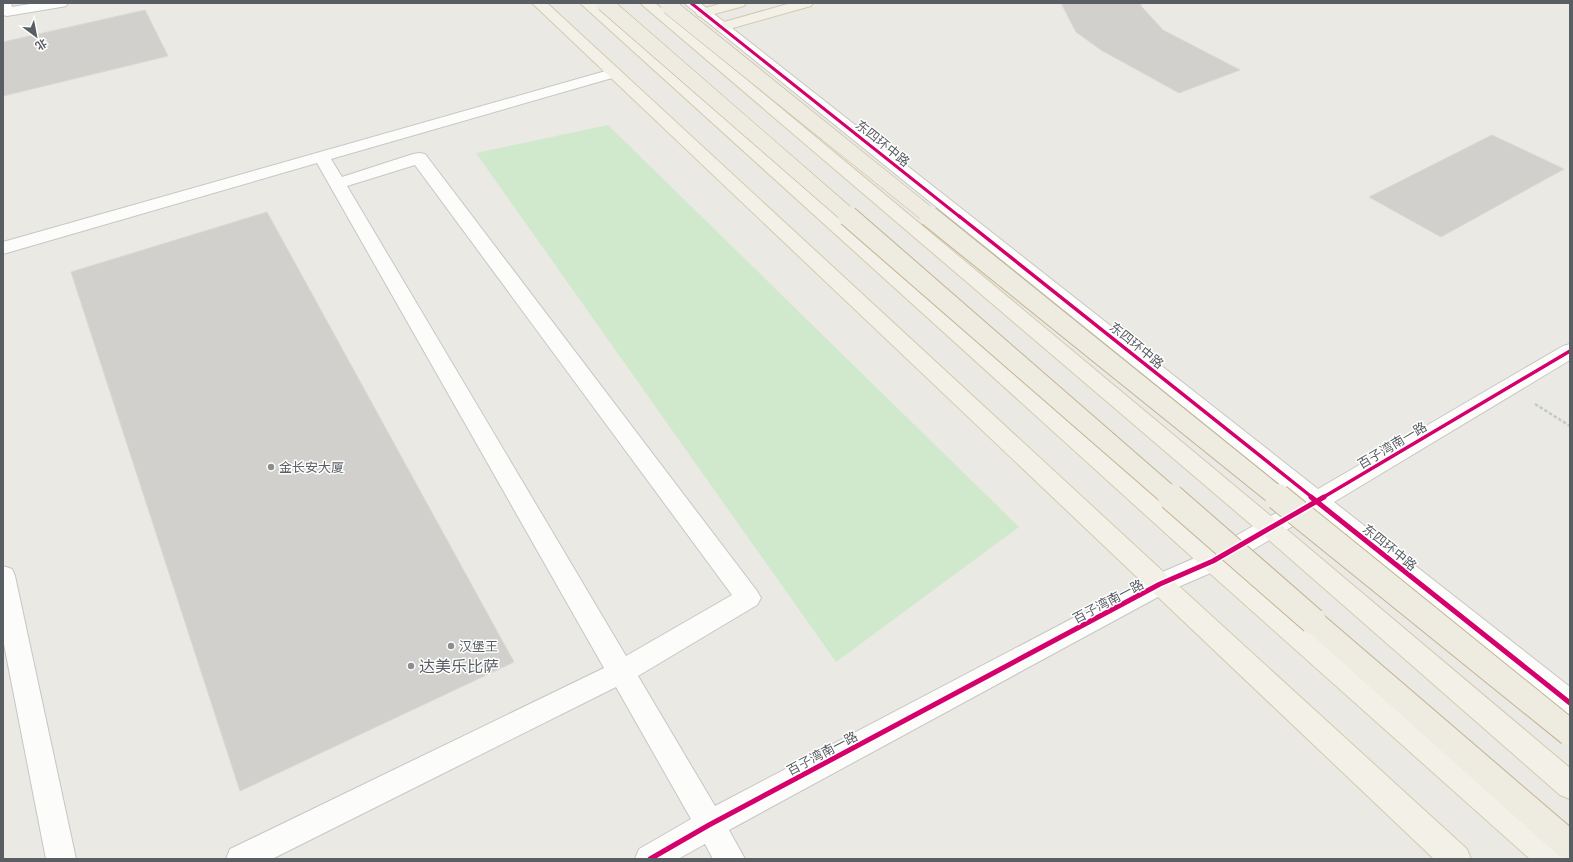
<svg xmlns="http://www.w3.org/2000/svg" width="1573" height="862" font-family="Rubik,'Noto Sans SC',sans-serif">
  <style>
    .green { fill: #d0e9cc }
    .building { fill: #d1d0cd; stroke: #dad8d3 }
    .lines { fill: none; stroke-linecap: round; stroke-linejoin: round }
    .minor-casing { stroke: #c6c6c5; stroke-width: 2 }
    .major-casing { stroke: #d5caaf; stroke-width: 2 }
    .highway-casing { stroke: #c2b391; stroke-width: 2 }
    .path { stroke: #c3cbc7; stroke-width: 2.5; stroke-dasharray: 3.5 2; stroke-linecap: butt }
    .minor { fill: #fcfcfb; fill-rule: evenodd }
    .major { fill: #f2f0e7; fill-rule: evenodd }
    .highway { fill: #eeebe0; fill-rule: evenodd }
    .highway-bridge-far2-casing { stroke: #c2b391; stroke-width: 17; stroke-linecap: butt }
    .highway-bridge-far1-casing { stroke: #c2b391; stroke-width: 22; stroke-linecap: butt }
    .highway-bridge-casing { stroke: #c2b391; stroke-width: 28; stroke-linecap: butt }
    .highway-bridge-far2 { stroke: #eeebe0; stroke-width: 16 }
    .highway-bridge-far1 { stroke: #eeebe0; stroke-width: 20 }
    .highway-bridge { stroke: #eeebe0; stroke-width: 26 }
    .cycleway-far2-casing { stroke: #fff; stroke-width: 5 }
    .cycleway-far1-casing { stroke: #fff; stroke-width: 6 }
    .cycleway-casing { stroke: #fff; stroke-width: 8 }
    .cycleway-far2 { stroke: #d6006c; stroke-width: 3 }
    .cycleway-far1 { stroke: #d6006c; stroke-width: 3.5 }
    .cycleway { stroke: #d6006c; stroke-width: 5 }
    .poi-dot { fill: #8c8f90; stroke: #fff; stroke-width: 1.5 }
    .labels { text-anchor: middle; stroke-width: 3; stroke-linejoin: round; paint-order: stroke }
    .street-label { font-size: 13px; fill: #595e63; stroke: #fff }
    .poi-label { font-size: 13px; fill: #595e63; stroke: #fff; text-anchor: start }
    .near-poi-label { font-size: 16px; fill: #595e63; stroke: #fff; text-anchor: start }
  </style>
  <rect width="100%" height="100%" fill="#eae9e4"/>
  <!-- green -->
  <path class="green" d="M608 125 1019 527 836 662 476 153Z"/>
  <!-- building -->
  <g class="building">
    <path d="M1061 3H1141V6L1163 30 1240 70 1179 93 1101 50 1076 32Z"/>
    <path d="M145 10 168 56 3 96V42Z"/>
    <path d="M1492 135 1564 169 1441 237 1369 197Z"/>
    <path d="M267 212 514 662 240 791 71 272Z"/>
  </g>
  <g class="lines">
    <!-- minor casing -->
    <g class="minor-casing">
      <g id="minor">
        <path d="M3 3H11L12 7 36 3H68L66 6 61 7 7 16 3 15Z"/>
        <path d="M684 3H700L1318 489 1563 346 1570 344V360L1334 502 1570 687V715L1560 711 1315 513 1222 568 1169 591 729 830 745 859H713L705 844 678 859H635L639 849 691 819 616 687 272 859H226L230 849 604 668 317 163 3 254V242L609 70 614 68 619 70 622 73 619 76 331 159 342 177 413 154 419 153 425 154 757 591 761 598 757 605 638 676 715 806 1151 577 1204 554 1299 500ZM415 165 732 595 626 656 347 186Z"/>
        <path d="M3 566 12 569 15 576 76 859H46L3 639Z"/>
      </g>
    </g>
    <!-- major casing -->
    <g class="major-casing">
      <g id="major">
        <path d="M532 3H547L1169 577 1467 849 1471 859H1434Z"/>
        <path d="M580 3H595L1222 554 1563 849 1567 859H1530L1204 568Z"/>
        <path d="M640 3H655L1278 522 1570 768V799L1560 795 1262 534Z"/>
        <path d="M723 3H746L744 6 703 17 698 16 696 13 698 10Z"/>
        <path d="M791 3H813L811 6 722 31 717 30 715 27 717 24Z"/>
      </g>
    </g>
    <!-- highway casing -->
    <g class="highway-casing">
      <path id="highway" d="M1313 610 1322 614 1570 827V859L1559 856 1304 628 1300 621 1304 614Z"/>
    </g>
    <!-- path -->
    <path class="path" d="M1535 404 1570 426"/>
    <!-- minor -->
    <use href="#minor" class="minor"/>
    <!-- major -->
    <use href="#major" class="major"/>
    <!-- highway -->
    <use href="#highway" class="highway"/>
    <!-- highway-bridge-far2 casing -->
    <g class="highway-bridge-far2-casing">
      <g id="highway-bridge-far2">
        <path d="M604 3 850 217"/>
        <path d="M669 6 931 217"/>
      </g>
    </g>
    <!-- highway-bridge-far1 casing -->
    <g class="highway-bridge-far1-casing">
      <g id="highway-bridge-far1">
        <path d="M848 216 1172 498"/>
        <path d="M929 216 1279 498"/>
      </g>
    </g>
    <!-- highway-bridge casing -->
    <g class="highway-bridge-casing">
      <g id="highway-bridge">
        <path d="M1171 497 1313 621"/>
        <path d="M1278 497 1570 733"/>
      </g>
    </g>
    <!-- highway-bridge-far2 -->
    <use href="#highway-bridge-far2" class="highway-bridge-far2"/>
    <!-- highway-bridge-far1 -->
    <use href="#highway-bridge-far1" class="highway-bridge-far1"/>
    <!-- highway-bridge -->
    <use href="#highway-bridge" class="highway-bridge"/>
    <!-- cycleway-far2 casing -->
    <g class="cycleway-far2-casing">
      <path id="cycleway-far2" d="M691 3 960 217"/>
    </g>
    <!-- cycleway-far1 casing -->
    <g class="cycleway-far1-casing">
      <g id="cycleway-far1">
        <path d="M959 216 1313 498"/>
        <path d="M1322 498 1570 351"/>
      </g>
    </g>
    <!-- cycleway casing -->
    <g class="cycleway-casing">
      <g id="cycleway">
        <path d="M1311 497 1570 703"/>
        <path d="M650 859 709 825 1160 584 1213 561 1324 497"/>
      </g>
    </g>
    <!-- cycleway-far2 -->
    <use href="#cycleway-far2" class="cycleway-far2"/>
    <!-- cycleway-far1 -->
    <use href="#cycleway-far1" class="cycleway-far1"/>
    <!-- cycleway -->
    <use href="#cycleway" class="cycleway"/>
  </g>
  <!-- markers -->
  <g class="poi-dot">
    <circle cx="271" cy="467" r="4"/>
    <circle cx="451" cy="646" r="4"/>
    <circle cx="411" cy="666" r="4"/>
  </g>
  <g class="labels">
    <!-- street labels -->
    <g class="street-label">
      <text transform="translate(883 143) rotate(39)" y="5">东四环中路</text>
      <text transform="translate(1137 345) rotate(39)" y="5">东四环中路</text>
      <text transform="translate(1392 445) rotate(-31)" y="5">百子湾南一路</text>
      <text transform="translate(1390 547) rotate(39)" y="5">东四环中路</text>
      <text transform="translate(1108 601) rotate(-28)" y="5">百子湾南一路</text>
      <text transform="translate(822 753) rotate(-28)" y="5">百子湾南一路</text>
    </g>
    <!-- poi labels -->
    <g class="poi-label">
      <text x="279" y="472">金长安大厦</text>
      <text x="459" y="651">汉堡王</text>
    </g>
    <!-- near-poi labels -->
    <g class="near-poi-label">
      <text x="419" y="672">达美乐比萨</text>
    </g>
  </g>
  <!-- border -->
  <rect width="1573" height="862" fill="none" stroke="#595e63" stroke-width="8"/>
  <!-- north arrow -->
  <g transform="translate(36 36) rotate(148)" stroke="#ffffff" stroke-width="3" paint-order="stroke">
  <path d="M0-3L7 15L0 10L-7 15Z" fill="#595e63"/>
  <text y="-6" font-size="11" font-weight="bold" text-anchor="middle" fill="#595e63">北</text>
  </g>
</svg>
